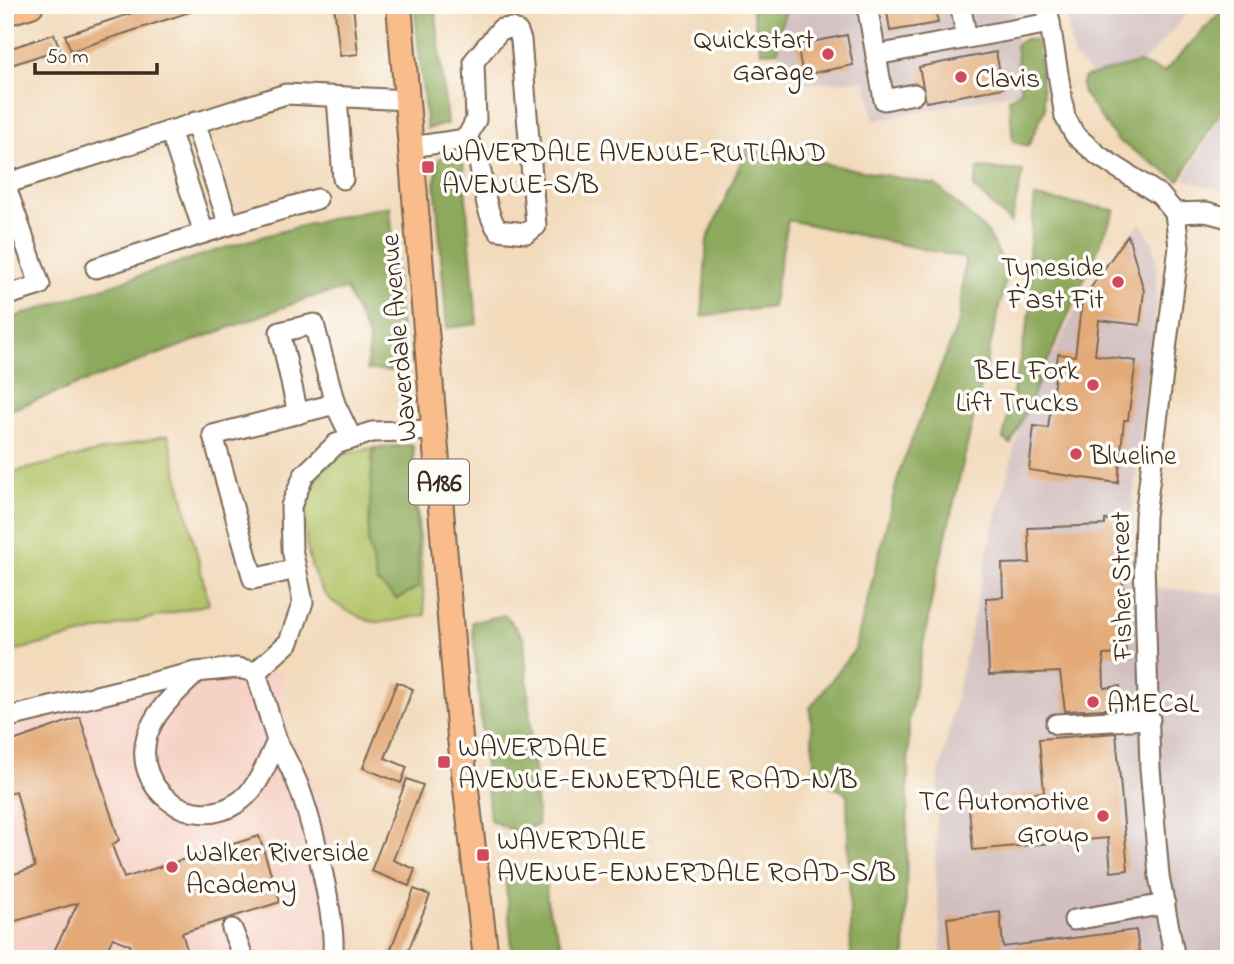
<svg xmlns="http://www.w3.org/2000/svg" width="1234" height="964" font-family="'Indie Flower',sans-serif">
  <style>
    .built { fill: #f6d1c5 }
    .industrial { fill: #d1bfbf }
    .green { fill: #b2c367; stroke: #767642; stroke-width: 2 }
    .forest { fill: #8da95c; stroke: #646a3d; stroke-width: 2 }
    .building { fill: #e3a976 }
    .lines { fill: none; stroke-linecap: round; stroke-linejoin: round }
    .minor-casing { stroke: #7b6855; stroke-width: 23 }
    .major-casing { stroke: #7b6855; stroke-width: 28 }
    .minor { stroke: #fff; stroke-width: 19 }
    .major { stroke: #fabc8b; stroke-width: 24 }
    .poi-dot { fill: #d1495b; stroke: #fdfcf7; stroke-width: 2.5 }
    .labels { text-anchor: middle; stroke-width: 7; stroke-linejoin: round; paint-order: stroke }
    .shield { fill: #fdfcf7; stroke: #75695f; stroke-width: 2 }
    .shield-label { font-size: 26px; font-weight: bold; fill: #3b2a1e }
    .poi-label { font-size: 28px; fill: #3b2a1e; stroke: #fdfcf7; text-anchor: start }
    .street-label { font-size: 28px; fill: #3b2a1e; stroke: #fdfcf7 }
  </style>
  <rect width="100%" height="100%" fill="#fdfcf7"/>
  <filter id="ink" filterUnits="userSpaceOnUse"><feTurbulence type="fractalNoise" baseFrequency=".0143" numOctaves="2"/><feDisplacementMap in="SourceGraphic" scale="14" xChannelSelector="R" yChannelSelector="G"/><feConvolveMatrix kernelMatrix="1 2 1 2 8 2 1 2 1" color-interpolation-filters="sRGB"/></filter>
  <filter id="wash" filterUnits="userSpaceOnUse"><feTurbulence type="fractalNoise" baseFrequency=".00686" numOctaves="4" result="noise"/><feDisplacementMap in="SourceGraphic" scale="28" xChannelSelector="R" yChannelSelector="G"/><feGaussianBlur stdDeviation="1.57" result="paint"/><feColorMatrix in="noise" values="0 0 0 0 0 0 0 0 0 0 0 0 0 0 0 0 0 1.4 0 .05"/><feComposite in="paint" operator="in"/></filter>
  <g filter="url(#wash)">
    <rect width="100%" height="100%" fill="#f2dabb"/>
    <!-- built -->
    <path class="built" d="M282 669 290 736 322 793 357 941 351 959H5V728L168 687Z"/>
    <!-- industrial -->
    <g class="industrial">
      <path d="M788 5H1013L1021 91 874 121 866 80 803 84 778 51V34Z"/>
      <path d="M1064 5H1195L1144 62 1095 78 1073 55Z"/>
      <path d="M1229 105V194L1184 179Z"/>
      <path d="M1140 223 1153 243 1157 268 1156 308 1133 496 1131 586 1229 594V959H942L935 860 939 776 991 537 1023 416 1075 311Z"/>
    </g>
    <!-- green -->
    <g class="green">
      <path d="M168 435 209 604 5 653V474Z"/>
      <path d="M413 445 425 615C410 617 381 626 367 620 355 615 334 605 326 595 302 565 295 494 327 466 351 445 384 448 413 445Z"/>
    </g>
    <!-- forest -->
    <g class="forest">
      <path d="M414 5H435L447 124 427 129Z"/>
      <path d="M751 5H788L778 34V51L761 52Z"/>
      <path d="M1227 5 1229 98 1179 180 1117 140 1083 93 1081 85 1085 77 1138 63 1164 72Z"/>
      <path d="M1025 39 1037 40 1045 109 1028 146 1013 142 1009 98 1021 91 1016 44Z"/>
      <path d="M747 149 936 185 987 232 1008 270 934 587 909 720 905 959H851L847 794 815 777 810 708 855 649 900 470 959 321 965 258 788 220 772 307 702 316 707 240Z"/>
      <path d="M450 153 463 164 477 324 447 328 435 181 439 159Z"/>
      <path d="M978 168 1023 171 1011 223 974 188Z"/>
      <path d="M1035 197 1115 210 1011 444 1003 439 1032 303 1029 252Z"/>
      <path d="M390 206 404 371 367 370 369 339 346 289 308 298 5 412V320C132 280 259 230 390 206Z"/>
      <path d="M413 445 419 587 397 599 377 582 368 542 373 449Z"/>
      <path d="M505 615 524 638 538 825 516 832 490 820 472 622Z"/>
      <path d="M505 875 545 876 548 908 565 953 604 959H513Z"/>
    </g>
    <g id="blocks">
      <!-- building -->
      <g class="building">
        <path d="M157 5H202V8L71 51 65 35Z"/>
        <path d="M334 5H353L358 54 340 56Z"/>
        <path d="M886 5H935L938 23 890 31Z"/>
        <path d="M54 34 60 49 5 67V50Z"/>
        <path d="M847 35 853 65 803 75 797 45Z"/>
        <path d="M996 52 1003 88 926 102 919 67Z"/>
        <path d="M1128 235 1144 291 1140 325 1099 320 1095 355 1136 361 1128 420H1124L1118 483 1029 470 1034 426 1048 428 1058 354 1075 356 1082 300Z"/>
        <path d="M1120 519 1126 654 1103 655 1104 688 1120 686 1123 708 1065 711 1060 672 989 675 986 598 1003 597 1002 564 1030 563 1028 528 1105 525V520Z"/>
        <path d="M397 682 413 689 385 758 407 767 401 783 363 768Z"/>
        <path d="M80 717 119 840 112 845 124 878 259 836 280 902 182 933 190 959H134L130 945 113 938 102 959H50L78 903 5 924V877L35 867 16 791 5 794V744Z"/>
        <path d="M1116 733 1128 870 1111 872 1108 838 973 850 968 799 1044 792 1039 739Z"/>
        <path d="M407 779 423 785 393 860 415 869 409 886 371 871Z"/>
        <path d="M414 889 430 895 405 959H387Z"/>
        <path d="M1000 912 1003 947 1136 930 1139 951 1135 952 1136 959H951L947 918Z"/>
      </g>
    </g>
  </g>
  <g filter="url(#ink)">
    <use href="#blocks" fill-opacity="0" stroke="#7b6855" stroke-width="2"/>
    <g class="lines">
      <!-- minor casing -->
      <g class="minor-casing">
        <g id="minor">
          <path d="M867 5 884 100 914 94"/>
          <path d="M960 5 967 38"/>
          <path d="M1047 5 1065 117 1075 135 1099 156 1160 195 1175 213"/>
          <path d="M876 55 1050 23"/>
          <path d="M337 97 343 179"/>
          <path d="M170 130 204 233 229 225 195 122"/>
          <path d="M411 147 466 139 476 120 474 61 501 29 512 28 518 32 521 40 536 226 527 233 498 230C478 202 488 160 466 139"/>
          <path d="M5 184 286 94 408 100"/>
          <path d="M1175 213 1179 247 1145 516 1144 562 1150 768 1159 876 1175 959"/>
          <path d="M1175 213 1206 212 1229 218"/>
          <path d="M229 225 317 199"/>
          <path d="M96 268 204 233"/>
          <path d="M5 296 40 285 5 184"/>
          <path d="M298 414 280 332 314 324 335 404"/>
          <path d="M296 569 253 579 213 435 335 404 352 439"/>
          <path d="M196 673C177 692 155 710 147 736 132 789 191 833 237 803 258 790 267 762 277 741L256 672"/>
          <path d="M5 718 196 672 237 668 256 672 289 642 303 602 292 549 291 506 304 475 336 444 372 432 435 430"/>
          <path d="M1056 724 1150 719"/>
          <path d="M277 741C285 757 294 773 300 790 312 823 339 928 332 959"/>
          <path d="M1074 920 1165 904"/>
          <path d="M232 929 244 959"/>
        </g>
      </g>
      <!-- major casing -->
      <g class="major-casing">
        <g id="major">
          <path d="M399 5 460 738 486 959"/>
          <path d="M5 13 31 5"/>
        </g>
      </g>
      <!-- minor -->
      <use href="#minor" class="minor"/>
      <!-- major -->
      <use href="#major" class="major"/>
    </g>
  </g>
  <!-- markers -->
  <g class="poi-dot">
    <circle cx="828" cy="54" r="7"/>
    <circle cx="961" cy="77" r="7"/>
    <rect x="421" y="160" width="14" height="14" rx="3.5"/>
    <circle cx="1118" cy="282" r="7"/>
    <circle cx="1093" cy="385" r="7"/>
    <circle cx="1076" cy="454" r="7"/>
    <circle cx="1093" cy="702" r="7"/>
    <rect x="437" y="755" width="14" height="14" rx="3.5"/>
    <circle cx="1103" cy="816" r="7"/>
    <rect x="476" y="848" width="14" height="14" rx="3.5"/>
    <circle cx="172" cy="867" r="7"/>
  </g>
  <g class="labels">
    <!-- shield labels -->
    <rect class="shield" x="409" y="459.5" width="60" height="45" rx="5"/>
    <g class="shield-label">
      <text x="439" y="491">A186</text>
    </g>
    <!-- poi labels -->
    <g class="poi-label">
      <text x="814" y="48" text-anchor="end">Quickstart<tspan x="814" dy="32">Garage</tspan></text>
      <text x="975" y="87">Clavis</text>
      <text x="442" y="161">WAVERDALE AVENUE-RUTLAND<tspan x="442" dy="32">AVENUE-S/B</tspan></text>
      <text x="1104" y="276" text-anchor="end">Tyneside<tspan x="1104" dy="32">Fast Fit</tspan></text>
      <text x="1079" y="379" text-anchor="end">BEL Fork<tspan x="1079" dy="32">Lift Trucks</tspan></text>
      <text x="1090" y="464">Blueline</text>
      <text x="1107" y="712">AMECaL</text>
      <text x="458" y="756">WAVERDALE<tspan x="458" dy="32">AVENUE-ENNERDALE ROAD-N/B</tspan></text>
      <text x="1089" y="810" text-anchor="end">TC Automotive<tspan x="1089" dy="32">Group</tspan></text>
      <text x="497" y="849">WAVERDALE<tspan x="497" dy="32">AVENUE-ENNERDALE ROAD-S/B</tspan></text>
      <text x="186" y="861">Walker Riverside<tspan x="186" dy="32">Academy</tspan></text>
    </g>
    <!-- street labels -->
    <g class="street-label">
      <text transform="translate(397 338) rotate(-95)" y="10">Waverdale Avenue</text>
      <text transform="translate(1120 586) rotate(-91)" y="10">Fisher Street</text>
    </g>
  </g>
  <!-- margin -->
  <rect width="1234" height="964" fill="none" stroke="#fdfcf7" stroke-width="28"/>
  <!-- scale -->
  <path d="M35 63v10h122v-10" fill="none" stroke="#3b2a1e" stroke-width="3.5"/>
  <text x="46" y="63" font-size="21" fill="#3b2a1e" stroke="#fdfcf7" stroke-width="5" paint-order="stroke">50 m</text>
</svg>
